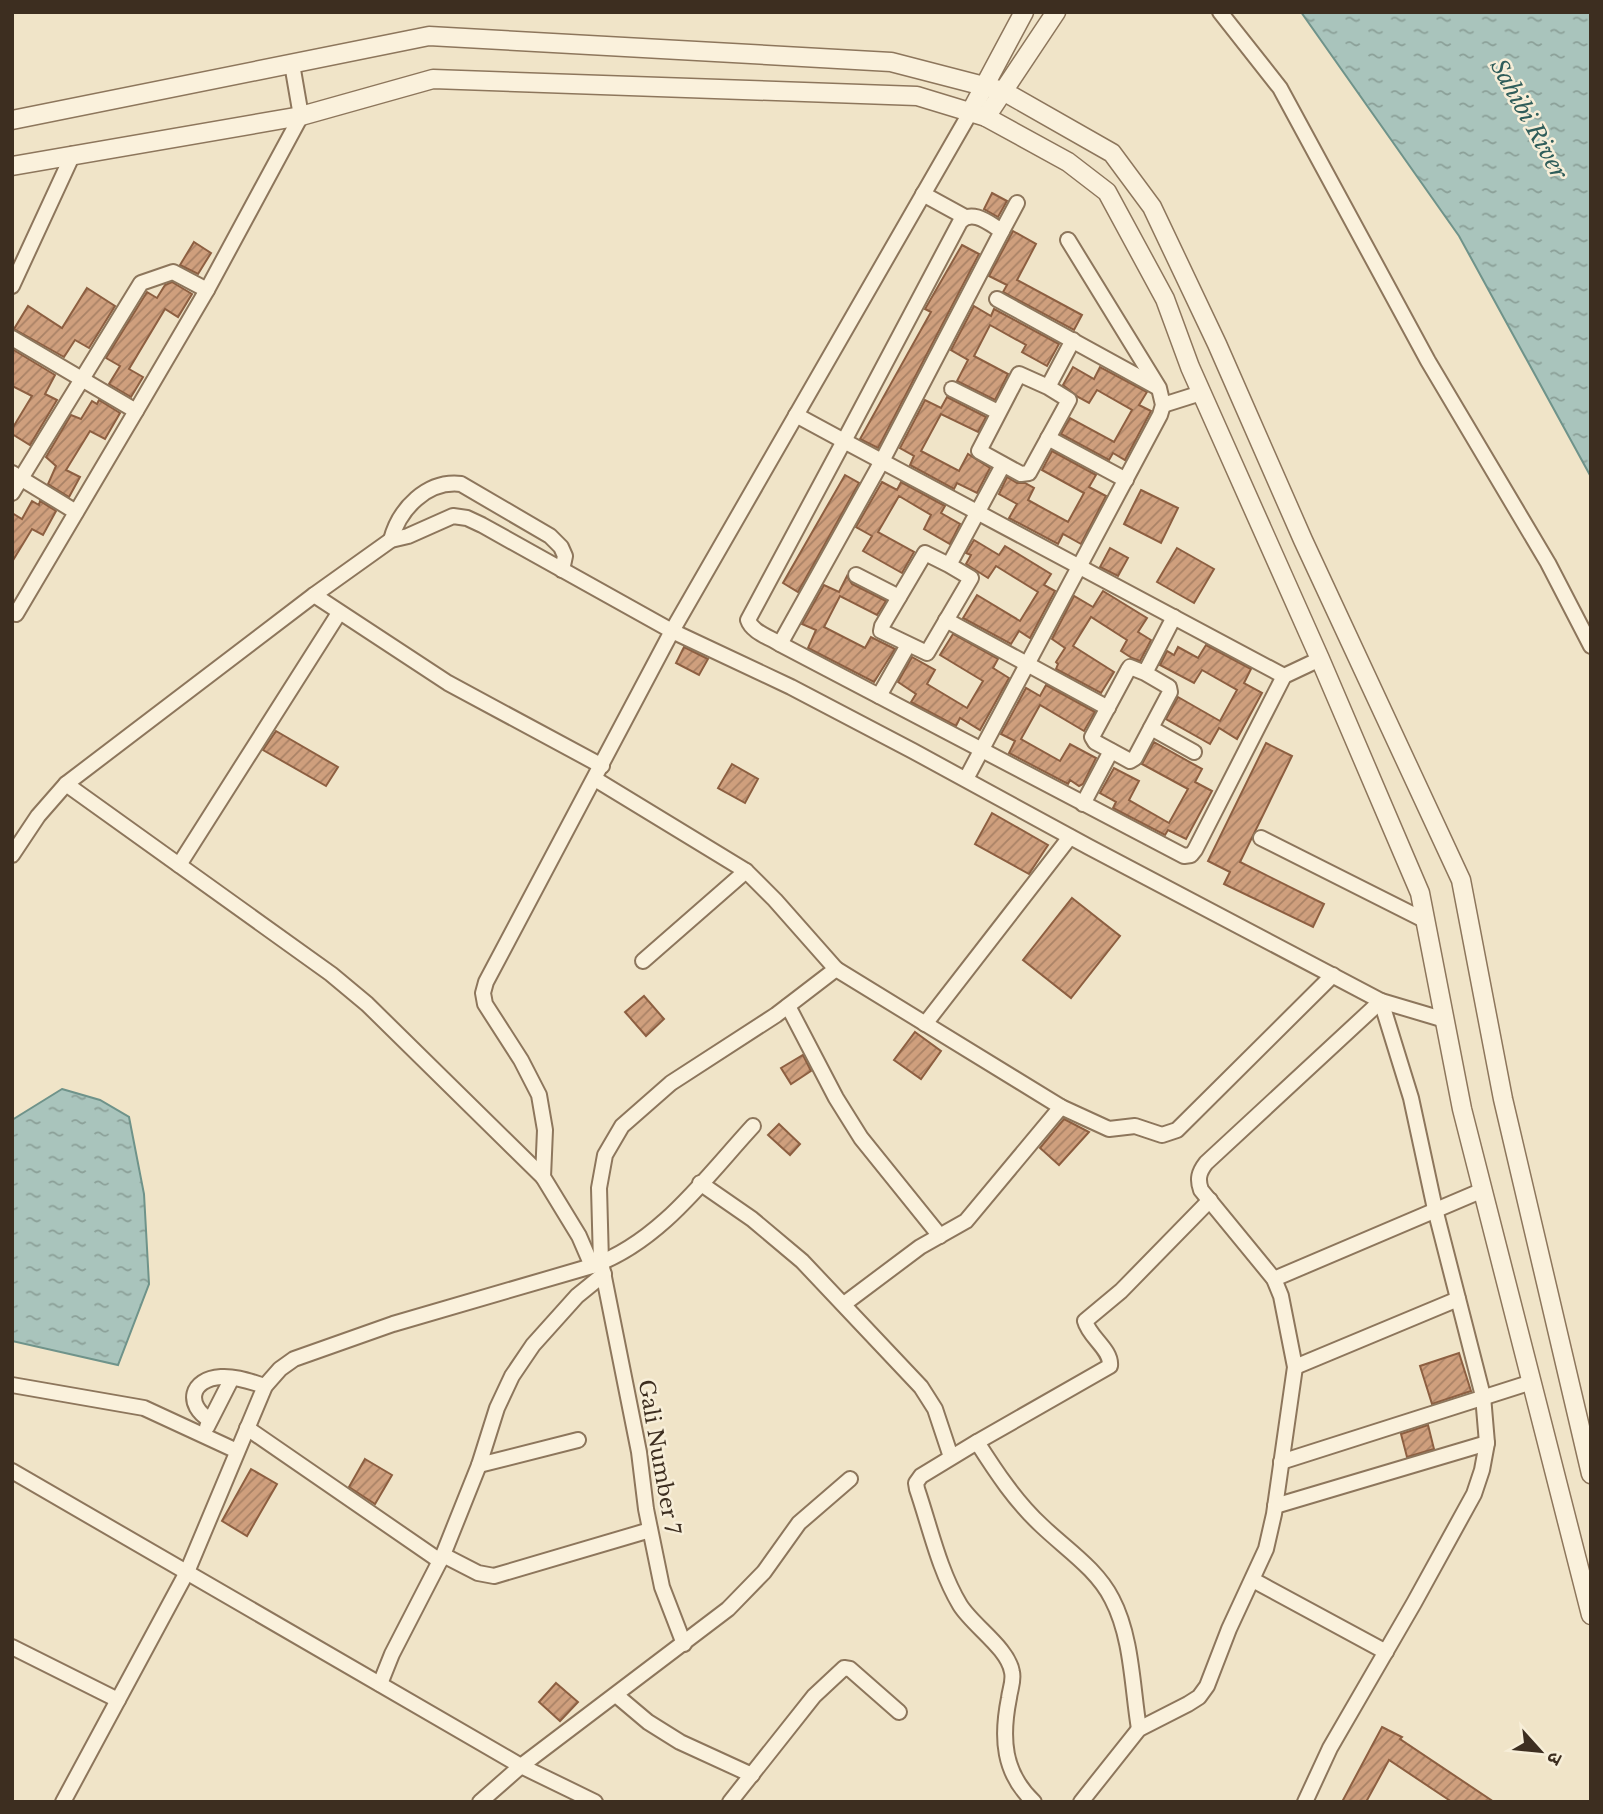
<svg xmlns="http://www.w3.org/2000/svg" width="1603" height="1814" font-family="'Libre Baskerville','Noto Sans Devanagari',serif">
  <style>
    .water { fill: url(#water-ripples); stroke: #6f938a; stroke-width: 2 }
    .building { fill: url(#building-hatch); stroke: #8d5f41; stroke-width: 2 }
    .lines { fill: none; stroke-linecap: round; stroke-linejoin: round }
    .minor-casing { stroke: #8d765c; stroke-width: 18 }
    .tertiary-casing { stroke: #8d765c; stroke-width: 21 }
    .minor { stroke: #faf1dc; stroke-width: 14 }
    .tertiary { stroke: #faf1dc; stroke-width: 18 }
    .labels { text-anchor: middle; stroke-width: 5; stroke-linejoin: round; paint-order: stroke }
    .street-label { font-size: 21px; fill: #3d2e20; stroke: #f7eed8 }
    .water-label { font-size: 23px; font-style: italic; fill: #2f5d5a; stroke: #f7eed8 }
  </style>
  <defs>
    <pattern id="water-ripples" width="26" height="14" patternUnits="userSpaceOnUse" patternTransform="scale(1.75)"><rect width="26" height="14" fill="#a9c4bc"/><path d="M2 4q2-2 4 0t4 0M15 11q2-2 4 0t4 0" fill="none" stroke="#8ba098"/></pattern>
    <pattern id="building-hatch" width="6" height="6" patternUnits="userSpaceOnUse" patternTransform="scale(1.75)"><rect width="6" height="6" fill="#cf9f7d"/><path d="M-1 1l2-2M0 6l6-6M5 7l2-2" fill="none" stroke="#a98266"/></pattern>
  </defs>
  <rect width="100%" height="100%" fill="#f0e4c8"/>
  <!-- water -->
  <g class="water">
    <path d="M1301 12H1590L1591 477 1459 236Z"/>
    <path d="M62 1089 100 1100 129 1117 144 1194 149 1284 118 1365 12 1341V1120Z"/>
  </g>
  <!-- building -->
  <g class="building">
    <path d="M992 193 1007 201 998 217 984 209Z"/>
    <path d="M1013 231 1036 244 1017 280 1082 315 1074 330 1003 292 1007 285 989 276Z"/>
    <path d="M194 242 211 253 198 274 180 265Z"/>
    <path d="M962 245 979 254 878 448 860 439 931 312 925 309Z"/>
    <path d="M172 282 192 294 178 317 165 309 129 369 143 377 131 397 109 384 120 366 106 358 147 292 157 298 165 285Z"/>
    <path d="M87 288 115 306 89 348 75 340 64 357 14 329 28 306 62 328Z"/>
    <path d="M974 306 991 316 994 309 1059 344 1047 366 1022 352 1026 345 990 325 974 356 1008 374 995 400 957 381 968 360 951 350Z"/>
    <path d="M12 349 55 375 45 394 57 400 30 445 12 434V429L32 396 12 386Z"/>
    <path d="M1073 367 1094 379 1100 367 1147 392 1139 405 1151 411 1125 460 1113 453 1109 460 1061 434 1070 418 1114 442 1132 410 1097 390 1089 403 1078 397 1063 385Z"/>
    <path d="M947 397 986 417 978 432 941 414 921 451 959 471 968 454 990 468 977 493 957 483 954 489 910 465 914 456 900 448 925 400 941 408Z"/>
    <path d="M99 400 120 413 105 439 90 431 66 470 80 477 69 497 48 484 56 466 46 457 71 415 81 419 92 401 97 404Z"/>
    <path d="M1052 451 1096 475 1089 487 1106 496 1081 544 1063 534 1058 544 1009 518 1017 504 999 494 1007 477 1017 483H1025L1034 488 1028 500 1068 522 1084 493 1042 470Z"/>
    <path d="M845 475 859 483 798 592 783 583Z"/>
    <path d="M882 482 897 490 901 482 945 506 941 513 960 524 950 544 924 529 931 515 899 496 878 532 914 552 902 573 863 551 872 536 856 527Z"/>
    <path d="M1141 490 1178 508 1161 543 1124 524Z"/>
    <path d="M32 501 39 505 40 501 56 511 43 535 32 529 12 562V513L22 519Z"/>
    <path d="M974 540 999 555 1005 546 1051 574 1044 585 1055 591 1030 638 1019 631 1011 644 963 618 977 595 1020 621 1038 592 996 566 988 578 966 564 971 555 966 553Z"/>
    <path d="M1110 548 1128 558 1118 576 1100 567Z"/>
    <path d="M1177 548 1214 569 1194 603 1157 582Z"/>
    <path d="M847 576 852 584 886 601 877 615 840 596 824 627 865 648 871 637 895 649 874 682 808 648 816 630 802 624 824 585 839 592Z"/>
    <path d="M1103 591 1147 618 1138 632 1151 640 1140 661 1132 658 1121 651 1127 640 1091 617 1073 646 1114 672 1101 693 1056 669 1058 664 1056 662 1065 648 1052 639 1074 596 1093 607Z"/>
    <path d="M953 634 998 659 993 668 1009 678 980 730 960 718 956 726 911 702 916 694 898 682 912 657 935 670 927 684 967 708 983 681 940 655Z"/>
    <path d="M1206 645 1251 669 1244 683 1262 693 1237 739 1219 728 1210 744 1166 719 1178 697 1220 721 1237 690 1202 670 1194 683 1160 665 1167 651 1174 655 1178 647 1198 658Z"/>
    <path d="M684 647 708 659 699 675 676 663Z"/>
    <path d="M1046 685 1095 712 1084 731 1040 705 1021 739 1060 761 1070 744 1096 758 1083 784 1079 786 1070 780 1068 784 1009 753 1015 741 1001 734 1026 688 1040 696Z"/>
    <path d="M276 731 338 767 326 786 263 750Z"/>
    <path d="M1154 742 1202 769 1195 782 1212 791 1186 839 1168 830 1165 835 1113 808 1116 802 1100 793 1114 768 1139 781 1129 800 1169 823 1188 789 1142 764Z"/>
    <path d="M1266 743 1292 756 1240 862 1324 904 1313 927 1224 884 1230 872 1208 861Z"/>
    <path d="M732 764 758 779 745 803 718 788Z"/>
    <path d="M992 813 1048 845 1029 874 975 844Z"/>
    <path d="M1072 898 1120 936 1071 998 1023 960Z"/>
    <path d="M644 996 664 1019 646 1036 625 1012Z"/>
    <path d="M915 1032 941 1051 921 1079 894 1060Z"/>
    <path d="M803 1055 811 1071 791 1084 781 1068Z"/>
    <path d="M1064 1119 1089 1132 1059 1165 1040 1148Z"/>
    <path d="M779 1124 800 1144 790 1155 768 1135Z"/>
    <path d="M1459 1353 1471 1391 1432 1404 1420 1366Z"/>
    <path d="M1428 1425 1434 1449 1407 1457 1401 1434Z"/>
    <path d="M365 1459 392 1475 375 1504 349 1487Z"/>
    <path d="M251 1469 277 1484 247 1536 222 1521Z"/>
    <path d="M556 1683 578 1702 560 1721 539 1702Z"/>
    <path d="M1382 1727 1402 1737 1400 1739 1494 1802H1452L1389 1760 1366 1802H1342Z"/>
  </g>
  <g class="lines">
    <!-- minor casing -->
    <g class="minor-casing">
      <g id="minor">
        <path d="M1220 12 1280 88 1428 361 1548 563 1591 646"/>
        <path d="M923 194 965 217"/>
        <path d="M12 286 73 154"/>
        <path d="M997 299 1157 387"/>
        <path d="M12 338 136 411 207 290 301 116 292 64"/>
        <path d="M1048 387 1019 374 979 451 1021 474 1029 473 1069 400 1048 387 1073 340"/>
        <path d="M952 389 998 412"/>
        <path d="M1163 405 1201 393"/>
        <path d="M796 415 844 441 960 222C972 208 990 224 1002 231L1017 203"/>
        <path d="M1048 438 1126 480"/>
        <path d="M12 473 76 512"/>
        <path d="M12 493 141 283 173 272 207 290"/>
        <path d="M391 540C399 509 427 480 461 484L550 536 561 547 565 556 562 570"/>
        <path d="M949 565 925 553 882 626 881 631 927 653 971 578 949 565 1003 465"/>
        <path d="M856 575 899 597"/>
        <path d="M314 595 448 683 602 766"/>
        <path d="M12 612 16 614 136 411"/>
        <path d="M946 620 1108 708"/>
        <path d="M780 644 882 461 1002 231"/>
        <path d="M1145 673 1130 667 1128 670 1092 737 1095 742 1130 761 1135 758 1170 692 1169 687 1145 673 1174 617"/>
        <path d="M1284 676 844 441 748 620C752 632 769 637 780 644L1184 856 1191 855 1195 850 1284 676 1320 659"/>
        <path d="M879 696 908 645"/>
        <path d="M1151 728 1194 752"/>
        <path d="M595 779 746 871 775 900 836 969 776 1015 671 1083 622 1126 605 1155 599 1188 601 1262 639 1452 646 1509 662 1587 684 1644"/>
        <path d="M966 779 1160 415 1163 405 1159 388 1068 240"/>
        <path d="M66 784 331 974 367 1004 543 1177"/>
        <path d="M1083 804 1111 751"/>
        <path d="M1261 838 1426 921"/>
        <path d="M12 855 38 816 66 784 314 595 391 540 408 536 453 516 467 518 482 525 672 631 791 687 913 751 1089 847 1381 1001 1411 1098 1435 1209 1483 1396 1487 1443 1482 1470 1474 1494 1414 1603 1330 1748 1305 1802"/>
        <path d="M179 865 339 613"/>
        <path d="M643 961 746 871"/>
        <path d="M836 969 1061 1107 966 1221 920 1247 844 1304"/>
        <path d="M788 1006 836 1098 861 1138 940 1236"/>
        <path d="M925 1024 1070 837"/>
        <path d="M1061 1107 1109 1129 1135 1126 1162 1135 1177 1130 1333 975"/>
        <path d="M700 1183 752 1219 802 1261 921 1387 935 1409 951 1457"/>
        <path d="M592 1266 579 1236 543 1177 545 1130 539 1095 521 1060 485 1004 483 993 486 982 672 631 970 113"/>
        <path d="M1274 1279 1483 1190"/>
        <path d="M1295 1367 1458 1299"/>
        <path d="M12 1385 144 1408 237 1451"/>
        <path d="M210 1420C185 1405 190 1379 221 1377 236 1376 251 1382 265 1386"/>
        <path d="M207 1427 232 1378"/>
        <path d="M247 1428 440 1561"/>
        <path d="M977 1442 1110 1366C1112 1350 1089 1337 1085 1321L1121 1291 1210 1200"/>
        <path d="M1281 1462 1532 1382"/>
        <path d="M479 1465 578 1440"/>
        <path d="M12 1471 521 1766 595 1802"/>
        <path d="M1275 1506 1487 1443"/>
        <path d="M443 1555 478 1573 494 1576 650 1530"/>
        <path d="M1253 1580 1386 1652"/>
        <path d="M12 1647 118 1700"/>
        <path d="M380 1684 392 1654 443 1555 479 1465 497 1408 512 1376 533 1345 577 1296 604 1274"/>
        <path d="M616 1695 648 1722 680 1742 752 1775"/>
        <path d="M63 1802 187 1572 265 1386 280 1369 294 1359 393 1324 592 1266C660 1242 706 1177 753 1126"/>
        <path d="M480 1802 521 1766 728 1609 764 1572 799 1523 850 1479"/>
        <path d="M730 1802 814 1696 844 1668 850 1669 899 1712"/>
        <path d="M1034 1802C1003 1773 1001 1738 1009 1698 1010 1689 1014 1681 1012 1672 1008 1648 973 1626 960 1605 939 1570 930 1527 917 1489L916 1483 921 1476 977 1442C996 1472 1016 1502 1042 1526 1066 1549 1097 1569 1112 1599 1132 1637 1132 1686 1139 1729"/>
        <path d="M1081 1802 1139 1729 1188 1704 1199 1697 1207 1686 1229 1629 1266 1549 1274 1514 1295 1367 1281 1296 1274 1279 1201 1190C1197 1179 1199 1172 1206 1163L1381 1001 1445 1020"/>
      </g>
    </g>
    <!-- tertiary casing -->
    <g class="tertiary-casing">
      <g id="tertiary">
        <path d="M970 113 1024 12"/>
        <path d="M986 117 1056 12"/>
        <path d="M12 120 429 36 891 62 1003 91 1112 153 1152 207 1217 344 1303 540 1461 880 1503 1099 1591 1474"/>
        <path d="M12 166 301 116 433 79 917 96 986 117 1068 162 1107 192 1165 299 1190 367 1320 659 1420 893 1462 1109 1591 1615"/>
      </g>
    </g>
    <!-- minor -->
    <use href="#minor" class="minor"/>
    <!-- tertiary -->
    <use href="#tertiary" class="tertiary"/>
  </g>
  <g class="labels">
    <!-- street labels -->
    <g class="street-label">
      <text transform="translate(659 1457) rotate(80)" y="7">Gali Number 7</text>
    </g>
    <!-- water labels -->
    <g class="water-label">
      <text transform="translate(1529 119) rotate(61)" y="8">Sahibi River</text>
    </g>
  </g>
  <!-- border -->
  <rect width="1603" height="1814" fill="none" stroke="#3d2e20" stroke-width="28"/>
  <!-- north arrow -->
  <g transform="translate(1540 1751) rotate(117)" stroke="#f7eed8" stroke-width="5" paint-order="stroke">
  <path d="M0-5L12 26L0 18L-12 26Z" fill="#3d2e20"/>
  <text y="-10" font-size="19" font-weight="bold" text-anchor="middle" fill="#3d2e20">उ</text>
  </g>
</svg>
